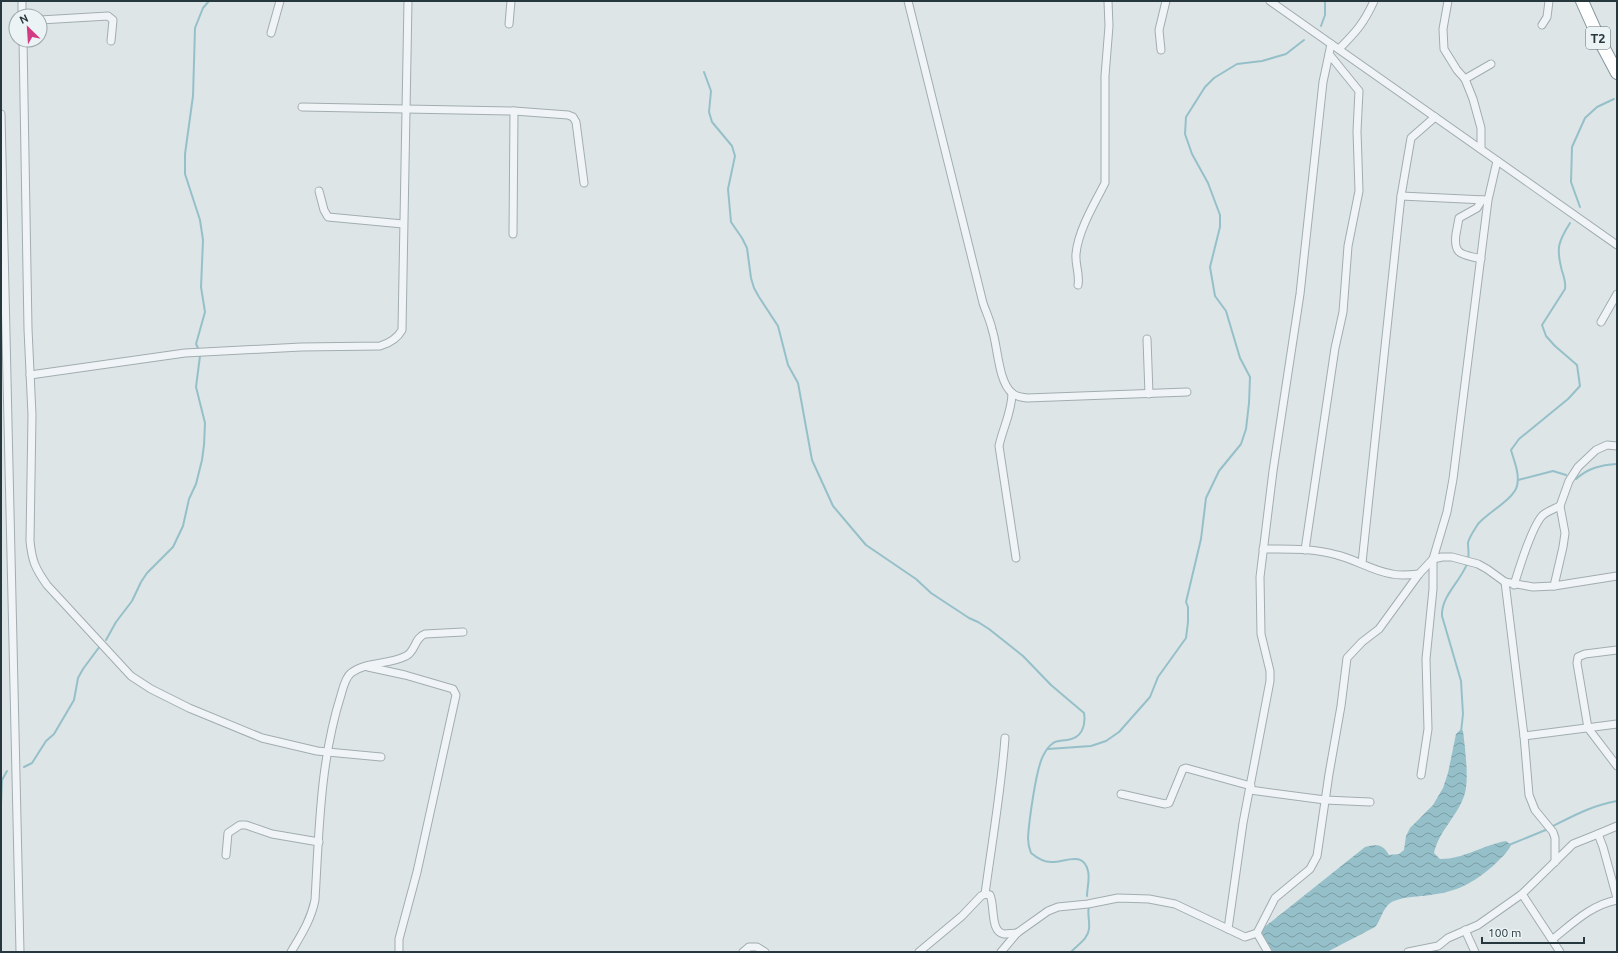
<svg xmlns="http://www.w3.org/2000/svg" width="1618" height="953" font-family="Ubuntu,sans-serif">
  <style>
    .water { fill: url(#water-waves) }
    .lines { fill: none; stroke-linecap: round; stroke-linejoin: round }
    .stream { stroke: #96c0c9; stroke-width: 2 }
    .minor-casing { stroke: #a2adb1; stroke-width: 9 }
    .trunk-casing { stroke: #84979e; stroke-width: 14 }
    .minor { stroke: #f0f4f6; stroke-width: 7 }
    .trunk { stroke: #fff; stroke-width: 12 }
    .labels { text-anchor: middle; stroke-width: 3.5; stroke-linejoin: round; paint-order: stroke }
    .shield { fill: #ecf3f5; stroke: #616f75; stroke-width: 1 }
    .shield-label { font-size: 13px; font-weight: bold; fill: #26373e }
  </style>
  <defs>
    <pattern id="water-waves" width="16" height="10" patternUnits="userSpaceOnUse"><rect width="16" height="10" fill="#96c0c9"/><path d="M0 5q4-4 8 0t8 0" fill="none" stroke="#7a9da5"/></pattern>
  </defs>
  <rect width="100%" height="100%" fill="#dde5e7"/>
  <!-- water -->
  <path class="water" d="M1461 729 1463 731C1465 747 1469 778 1465 793 1459 815 1439 830 1434 853L1440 859C1464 859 1483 845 1506 841L1511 845C1508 852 1499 860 1493 866 1473 883 1457 892 1430 895 1418 897 1406 896 1394 901 1383 905 1382 919 1375 927L1327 952H1268L1257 933 1365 847C1377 844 1383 844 1389 855L1399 854 1404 850 1406 836 1410 828 1433 805 1443 788 1448 773 1456 734Z"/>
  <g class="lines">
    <!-- stream -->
    <g class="stream">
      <path d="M1321 26 1325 15V1"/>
      <path d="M704 72 711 91 709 112 712 122 732 146 735 156 728 189 731 222 742 238 747 248 751 278 754 288 759 297 778 326 788 365 798 383 812 460 833 506 866 545 916 579 931 593 969 618 978 622 989 629 1023 656 1051 685 1084 713C1086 726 1082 738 1067 740 1062 741 1056 740 1052 744 1049 746 1045 752 1043 756 1036 769 1029 821 1028 838 1028 843 1029 848 1031 853 1037 858 1043 862 1051 862 1064 863 1083 850 1088 871 1090 879 1087 888 1087 896"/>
      <path d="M1580 207 1571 182 1572 147 1585 118 1597 107 1614 99"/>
      <path d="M198 348 196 344 205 312 201 287 203 240 200 220 185 174V154L193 96 195 28 203 8 209 1"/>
      <path d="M1576 479C1588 468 1601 465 1617 464"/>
      <path d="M1518 480 1553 471 1566 475"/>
      <path d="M106 640 116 622 132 601 141 582 147 573 173 547 183 526 189 499 196 484 202 460 204 445 205 423 196 387 200 356"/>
      <path d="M1461 732 1463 714 1461 681 1442 616C1441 596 1460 582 1467 564 1470 557 1468 551 1468 543 1469 537 1475 529 1478 524 1487 513 1514 499 1517 486 1520 474 1514 461 1511 450L1519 439 1568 399 1580 386 1577 365 1555 346 1546 336 1542 325 1565 289C1566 282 1564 277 1562 271 1556 248 1558 242 1570 223"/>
      <path d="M1048 749 1091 746 1106 741 1119 732 1150 697 1158 677 1186 638 1188 622V607L1186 602 1201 539 1206 498 1219 471 1241 444 1246 429 1249 403 1250 377 1240 358 1226 311 1215 296 1210 267 1220 227V215L1208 183 1192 154 1185 134 1186 117 1205 87 1214 78 1237 64 1262 61 1286 54 1304 40"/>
      <path d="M24 767 32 763 46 741 54 734 74 700 78 678 83 669 100 646"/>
      <path d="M1 804 2 780 7 771"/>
      <path d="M1551 827C1573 816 1593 805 1617 801"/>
      <path d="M1509 845 1548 829"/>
      <path d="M1071 952C1077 945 1088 939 1089 929 1090 921 1087 914 1089 906"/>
    </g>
    <!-- minor casing -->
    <g class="minor-casing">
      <g id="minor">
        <path d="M22 1V16"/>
        <path d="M908 1 983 303C986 312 990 320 992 329 998 347 998 381 1012 393 1016 397 1022 397 1027 398L1187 392"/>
        <path d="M1270 1 1617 245"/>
        <path d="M1448 1 1443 29 1444 49 1457 70 1465 79 1473 99 1481 128V149"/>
        <path d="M40 20 108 16 113 20 111 41"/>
        <path d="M509 24 511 1"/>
        <path d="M1542 25 1547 17 1549 1"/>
        <path d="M271 33 280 1"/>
        <path d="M23 40 28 329 32 415 30 541C32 561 35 568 47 585L131 676 151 689 189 708 262 738 317 751 381 757"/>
        <path d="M1339 49C1356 32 1364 23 1374 1"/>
        <path d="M1161 50 1159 30 1166 1"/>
        <path d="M1465 79 1491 64"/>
        <path d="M302 107 514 111 513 234"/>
        <path d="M514 111 568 115 573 117 576 122 584 183"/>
        <path d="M1 114 20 952"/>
        <path d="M319 191 324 210 328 217 403 224"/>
        <path d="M1401 196 1485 200"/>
        <path d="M1481 259C1463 254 1453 256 1456 234 1457 229 1458 223 1459 218L1477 208 1482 200"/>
        <path d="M1078 285C1080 274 1075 265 1076 254 1078 231 1094 204 1105 183V76L1109 26 1108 1"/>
        <path d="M1601 322 1617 294"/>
        <path d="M1147 339 1149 394"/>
        <path d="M30 375 185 353 301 347 380 346C390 343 397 339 402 330L408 1"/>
        <path d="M1012 393C1012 412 1003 427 999 446L1016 558"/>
        <path d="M1263 549C1288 549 1313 548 1337 555 1355 559 1372 571 1392 574 1400 576 1410 575 1419 574"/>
        <path d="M1305 550 1335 348 1343 312 1348 246 1359 191 1357 131 1359 91 1329 54 1331 44"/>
        <path d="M1362 563 1401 196 1411 138 1435 117"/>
        <path d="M1505 582 1524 736 1529 795 1535 810 1553 832 1555 838V862"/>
        <path d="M1514 585C1519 569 1532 525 1543 515 1548 511 1554 509 1560 506"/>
        <path d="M1554 586 1563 547 1565 533 1560 506 1569 481 1578 467 1596 450 1607 445 1617 446"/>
        <path d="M1617 650 1585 654 1578 657 1577 663 1588 728 1617 766"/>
        <path d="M368 667 405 675 453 689 456 695 417 872 399 939V952"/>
        <path d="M1524 736 1617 724"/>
        <path d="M1421 775 1428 729 1426 659 1433 589V559L1447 512 1453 479 1488 200 1497 161"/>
        <path d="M1250 790 1325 800 1370 802"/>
        <path d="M1121 794 1165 804 1169 803 1183 769 1186 768 1251 786"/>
        <path d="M1598 834 1617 826"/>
        <path d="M226 855 228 833 240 825H246L272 834 319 842"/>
        <path d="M985 894C992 842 1001 791 1005 738"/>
        <path d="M1522 894 1560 952"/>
        <path d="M1228 929 1243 823 1270 681V671L1261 634 1260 577 1273 471 1300 294 1323 82 1329 54"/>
        <path d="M1465 930 1475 952"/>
        <path d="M1553 939C1573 923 1591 905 1617 900"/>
        <path d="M291 952C301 935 311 920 315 900 319 832 320 761 341 695 343 688 345 678 351 673 367 661 389 665 406 656 416 651 414 638 425 634L463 632"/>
        <path d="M743 952 749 947H757L765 952"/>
        <path d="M919 952 962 916 981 896 985 894 990 895C995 906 990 932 1004 934 1008 934 1013 933 1017 933"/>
        <path d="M1001 952 1017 933 1048 911 1058 907 1088 904 1118 898 1149 899 1175 904 1245 937 1257 933"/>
        <path d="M1268 952 1257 933 1275 898 1310 869 1317 856 1329 774 1341 706 1347 658 1362 642 1379 629 1419 574 1433 559 1442 557H1452L1478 564 1487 569 1505 582 1533 587 1554 586 1617 576"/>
        <path d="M1408 952 1438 946 1448 938 1478 925 1522 894 1573 844 1598 834 1603 847 1617 898"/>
      </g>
    </g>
    <!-- trunk casing -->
    <g class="trunk-casing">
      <path id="trunk" d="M1582 1 1600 41 1617 73"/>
    </g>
    <!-- minor -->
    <use href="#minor" class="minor"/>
    <!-- trunk -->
    <use href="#trunk" class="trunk"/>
  </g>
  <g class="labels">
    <!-- shield labels -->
    <rect class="shield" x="1586" y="27" width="24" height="22" rx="3"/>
    <g class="shield-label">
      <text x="1598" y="43">T2</text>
    </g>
  </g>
  <!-- border -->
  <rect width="1618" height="953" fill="none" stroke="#26373e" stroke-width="4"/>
  <!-- north arrow -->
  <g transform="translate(28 28) rotate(335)"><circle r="19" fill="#ecf3f5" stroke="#9da8ac"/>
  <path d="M0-3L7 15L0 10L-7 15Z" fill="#d33c85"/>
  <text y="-6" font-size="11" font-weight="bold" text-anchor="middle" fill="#26373e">N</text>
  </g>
  <!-- scale -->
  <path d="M1482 937v6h102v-6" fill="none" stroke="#26373e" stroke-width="2"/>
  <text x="1488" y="937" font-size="12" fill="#26373e" stroke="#ecf3f5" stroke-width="3" paint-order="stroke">100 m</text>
</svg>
